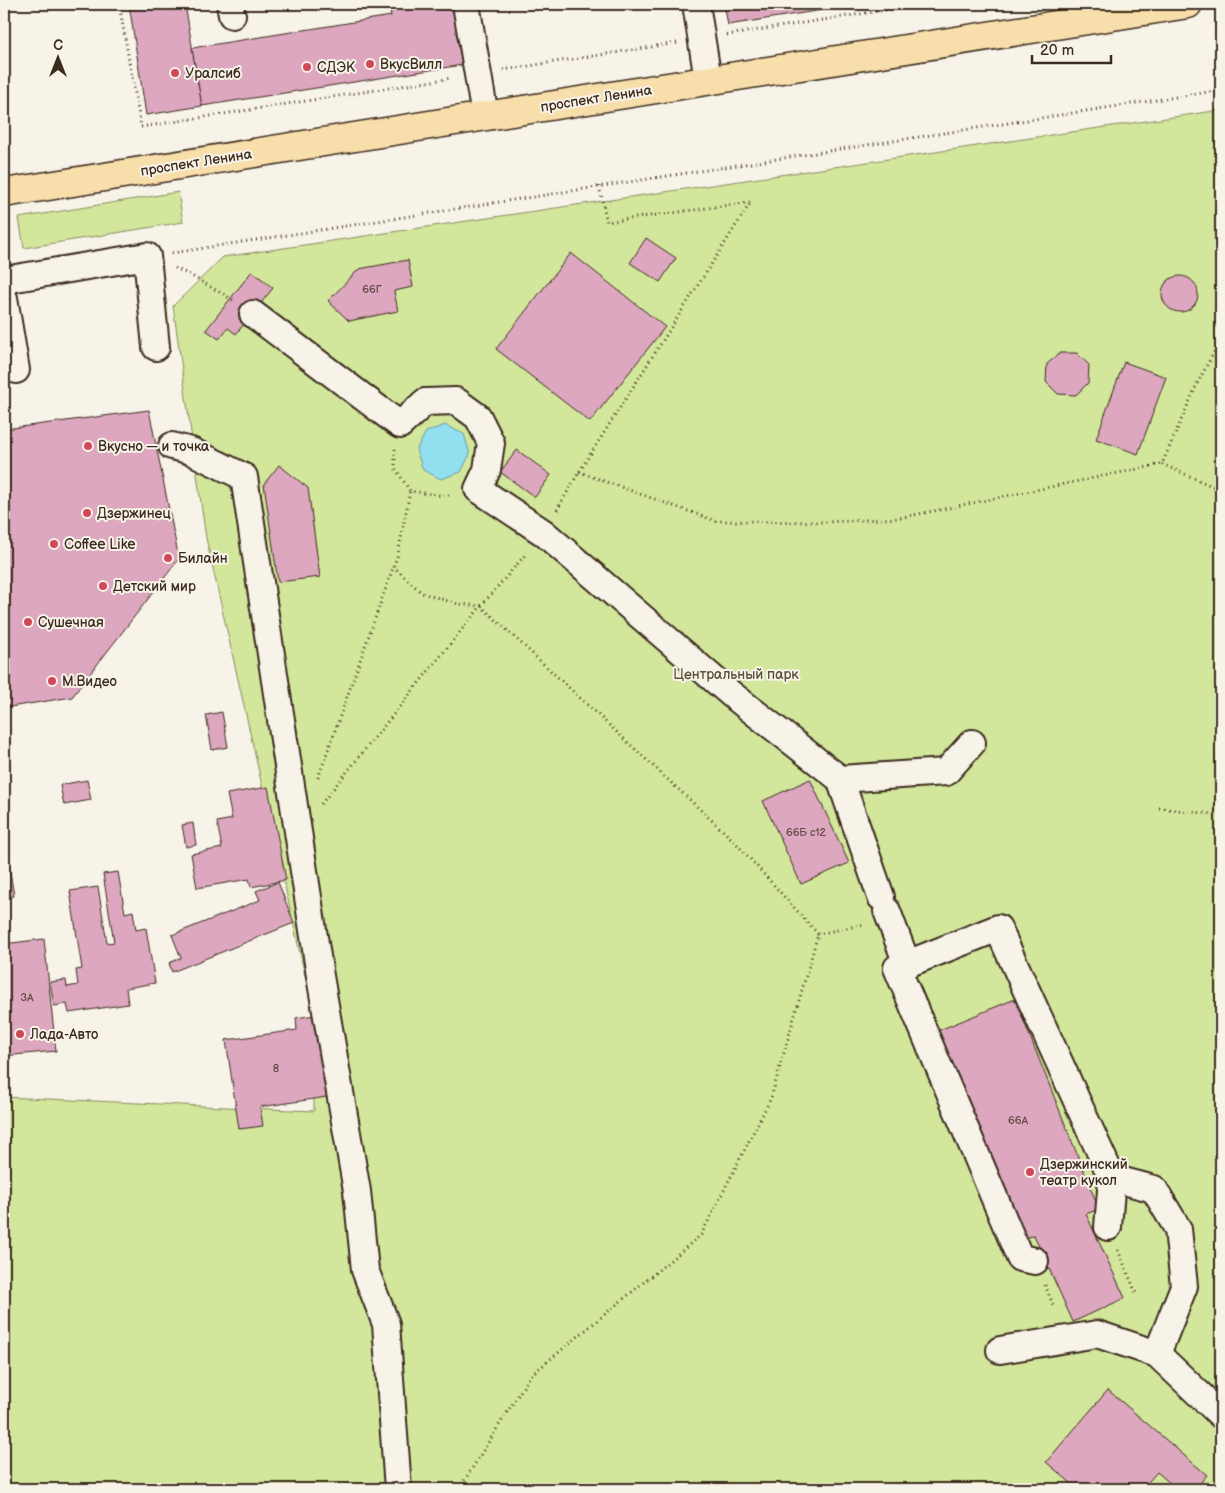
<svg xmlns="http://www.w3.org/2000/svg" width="1225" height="1493" font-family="'Balsamiq Sans',sans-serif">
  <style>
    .green { fill: #d3e79c; stroke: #87885d }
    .water { fill: #91dfef; stroke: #6f979b }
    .building { fill: #dca7bf; stroke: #3b2a1e }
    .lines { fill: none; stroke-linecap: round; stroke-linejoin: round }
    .minor-casing { stroke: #3b2a1e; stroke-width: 30 }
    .major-casing { stroke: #3b2a1e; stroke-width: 31 }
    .path { stroke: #3b2a1e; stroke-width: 3; stroke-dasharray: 1 4; stroke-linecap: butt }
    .minor { stroke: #f7f3e8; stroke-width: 26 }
    .major { stroke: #f8deab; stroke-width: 28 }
    .poi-dot { fill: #d1495b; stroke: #f7f3e8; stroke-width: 2 }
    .labels { text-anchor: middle; stroke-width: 4; stroke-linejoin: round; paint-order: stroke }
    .number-label { font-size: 11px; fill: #634946 }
    .poi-label { font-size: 14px; fill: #3b2a1e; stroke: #f7f3e8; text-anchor: start }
    .street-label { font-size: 14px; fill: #3b2a1e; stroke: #f7f3e8 }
    .park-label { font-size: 14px; fill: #595037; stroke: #f7f3e8 }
  </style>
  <rect width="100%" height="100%" fill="#f7f3e8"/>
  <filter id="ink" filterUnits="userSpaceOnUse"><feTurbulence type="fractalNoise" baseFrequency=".02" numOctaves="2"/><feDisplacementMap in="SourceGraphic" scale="10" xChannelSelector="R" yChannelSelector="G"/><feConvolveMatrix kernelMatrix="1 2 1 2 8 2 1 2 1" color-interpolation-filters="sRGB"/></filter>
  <g filter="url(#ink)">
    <!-- green -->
    <g class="green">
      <path d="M1221 110V1489H4V1097L314 1111V1015L206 538 173 306 223 257Z"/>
      <path d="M178 192 183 222 24 248 19 218Z"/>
    </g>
    <!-- water -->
    <path class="water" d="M445 425 464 434 470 454 461 472 441 479 423 470 416 450 426 432Z"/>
    <!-- building -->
    <g class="building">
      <path d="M129 4H185L202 106 146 115Z"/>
      <path d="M389 4H452L462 65 202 106 192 48 391 16Z"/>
      <path d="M724 4H860L728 25Z"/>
      <path d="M646 238 676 258 660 282 630 263Z"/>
      <path d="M571 253 665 327 590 422 496 349Z"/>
      <path d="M408 260 413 287 394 291 398 311 349 321 328 301 359 269Z"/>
      <path d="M252 271 273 288 236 334 228 328 219 339 206 330Z"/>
      <circle cx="1180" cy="294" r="18"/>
      <path d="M1060 353H1077L1089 365 1088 383 1076 395 1058 394 1046 382 1047 364Z"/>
      <path d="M1124 362 1166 377 1138 454 1096 439Z"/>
      <path d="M149 410 179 559 72 697 4 708V466L7 463 4 460V431L5 429Z"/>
      <path d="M517 450 551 475 535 497 500 472Z"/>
      <path d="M279 465 308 488 320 577 278 582 264 484Z"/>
      <path d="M222 712 228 747 212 750 206 715Z"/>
      <path d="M810 779 849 863 801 884 763 801Z"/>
      <path d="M87 780 91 800 64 805 60 785Z"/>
      <path d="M268 787 286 880 251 887 249 879 197 888 191 854 222 848 217 822 232 819 227 794Z"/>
      <path d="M193 823 196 845 186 847 182 825Z"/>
      <path d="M4 836 14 896 4 898Z"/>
      <path d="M118 872 125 913 133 911 136 930 146 928 155 983 126 988 128 1004 69 1013 67 1004 54 1006 50 982 66 980 67 987 78 985 76 970 82 969 70 891 98 887 107 943 114 942 103 874Z"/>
      <path d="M278 882 294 923 172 972 169 963 181 958 172 935 260 900 256 891Z"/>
      <path d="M44 939 56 1051 4 1056V944Z"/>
      <path d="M1015 999 1099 1209 1086 1214 1125 1298 1073 1322 1034 1235 1022 1239 937 1031Z"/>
      <path d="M315 1015 327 1097 260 1107 263 1126 239 1129 226 1040 297 1030 296 1018Z"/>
      <path d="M1108 1390 1207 1475 1195 1489H1177L1157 1472 1142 1489H1078L1046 1462Z"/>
    </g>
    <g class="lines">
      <!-- minor casing -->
      <g class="minor-casing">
        <g id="minor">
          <path d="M230 4 232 15"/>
          <path d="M466 4 485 116"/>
          <path d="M696 4 708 80"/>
          <path d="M4 280 147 256 156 347"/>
          <path d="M4 298 16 370"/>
          <path d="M253 314 400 425 425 402 456 401 478 417 491 443 487 470 478 489 544 533 731 694 840 779 946 772 972 743"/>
          <path d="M172 446 191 451 244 477 320 976 357 1191 365 1270 386 1324 398 1489"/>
          <path d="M840 779 881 897"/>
          <path d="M887 911 907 964"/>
          <path d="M1108 1227 1112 1178"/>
          <path d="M1035 1261 1020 1258 897 968 998 928 1112 1178 1154 1189 1178 1229 1184 1286 1157 1354"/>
          <path d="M1000 1350 1097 1334 1157 1354 1221 1415"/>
        </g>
      </g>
      <!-- major casing -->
      <g class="major-casing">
        <path id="major" d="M4 193 1188 4"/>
      </g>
      <!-- path -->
      <g class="path">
        <path d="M119 4 141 127 452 78"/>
        <path d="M727 35 924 4"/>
        <path d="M503 70 677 43"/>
        <path d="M172 253 1221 90"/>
        <path d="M175 268 190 275 233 300"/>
        <path d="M395 449V468L410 491 445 496 452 494"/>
        <path d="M1162 464 1221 490"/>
        <path d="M579 472 716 521 828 522 899 518 1162 464 1197 384 1221 339"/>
        <path d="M557 510 579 472 751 202 607 222 599 186"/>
        <path d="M393 566 422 593 458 604 481 606 734 841 818 934 865 924"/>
        <path d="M318 778 398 554 410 491"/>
        <path d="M321 804 481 606 526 554"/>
        <path d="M1159 808 1221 815"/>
        <path d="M1118 1250 1136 1293"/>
        <path d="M1045 1285 1054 1307"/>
        <path d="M459 1489 530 1376 701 1235 771 1098 818 934"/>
      </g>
      <!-- minor -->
      <use href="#minor" class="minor"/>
      <!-- major -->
      <use href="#major" class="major"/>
    </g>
  </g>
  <!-- markers -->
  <g class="poi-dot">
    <circle cx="370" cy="64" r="5"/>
    <circle cx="307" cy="67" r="5"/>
    <circle cx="175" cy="73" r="5"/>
    <circle cx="88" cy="446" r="5"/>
    <circle cx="87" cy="513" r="5"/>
    <circle cx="54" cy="544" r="5"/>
    <circle cx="168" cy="558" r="5"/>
    <circle cx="103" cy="586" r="5"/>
    <circle cx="28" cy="622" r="5"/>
    <circle cx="52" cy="681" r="5"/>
    <circle cx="20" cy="1034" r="5"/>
    <circle cx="1030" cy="1172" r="5"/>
  </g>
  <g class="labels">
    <!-- number labels -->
    <g class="number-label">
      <text x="372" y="293">66Г</text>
      <text x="806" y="836">66Б с12</text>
      <text x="27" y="1001">3А</text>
      <text x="276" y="1072">8</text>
      <text x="1018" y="1124">66А</text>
    </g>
    <!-- poi labels -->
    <g class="poi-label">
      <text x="380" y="69">ВкусВилл</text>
      <text x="317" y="72">СДЭК</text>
      <text x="185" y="78">Уралсиб</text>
      <text x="98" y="451">Вкусно — и точка</text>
      <text x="97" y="518">Дзержинец</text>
      <text x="64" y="549">Coffee Like</text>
      <text x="178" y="563">Билайн</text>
      <text x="113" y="591">Детский мир</text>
      <text x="38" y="627">Сушечная</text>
      <text x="62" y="686">М.Видео</text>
      <text x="30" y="1039">Лада-Авто</text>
      <text x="1040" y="1169">Дзержинский<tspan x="1040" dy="16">театр кукол</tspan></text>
    </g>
    <!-- street labels -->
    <g class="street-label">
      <text transform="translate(596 98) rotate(-9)" y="5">проспект Ленина</text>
      <text transform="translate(196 162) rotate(-9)" y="5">проспект Ленина</text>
    </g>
    <!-- park labels -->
    <g class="park-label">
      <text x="736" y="679">Центральный парк</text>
    </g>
  </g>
  <!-- margin -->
  <rect width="1225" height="1493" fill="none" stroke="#f7f3e8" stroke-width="20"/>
  <rect x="10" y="10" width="1205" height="1473" fill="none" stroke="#3b2a1e" stroke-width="2" filter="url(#ink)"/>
  <!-- north arrow -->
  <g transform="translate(58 58)" stroke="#f7f3e8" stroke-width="4" paint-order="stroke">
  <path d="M0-4L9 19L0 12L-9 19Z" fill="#3b2a1e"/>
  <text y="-8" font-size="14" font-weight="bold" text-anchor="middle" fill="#3b2a1e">С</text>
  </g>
  <!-- scale -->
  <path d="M1032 55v8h79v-8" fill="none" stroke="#3b2a1e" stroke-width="2.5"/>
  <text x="1040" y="55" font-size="15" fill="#3b2a1e" stroke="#f7f3e8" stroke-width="4" paint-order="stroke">20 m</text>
</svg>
